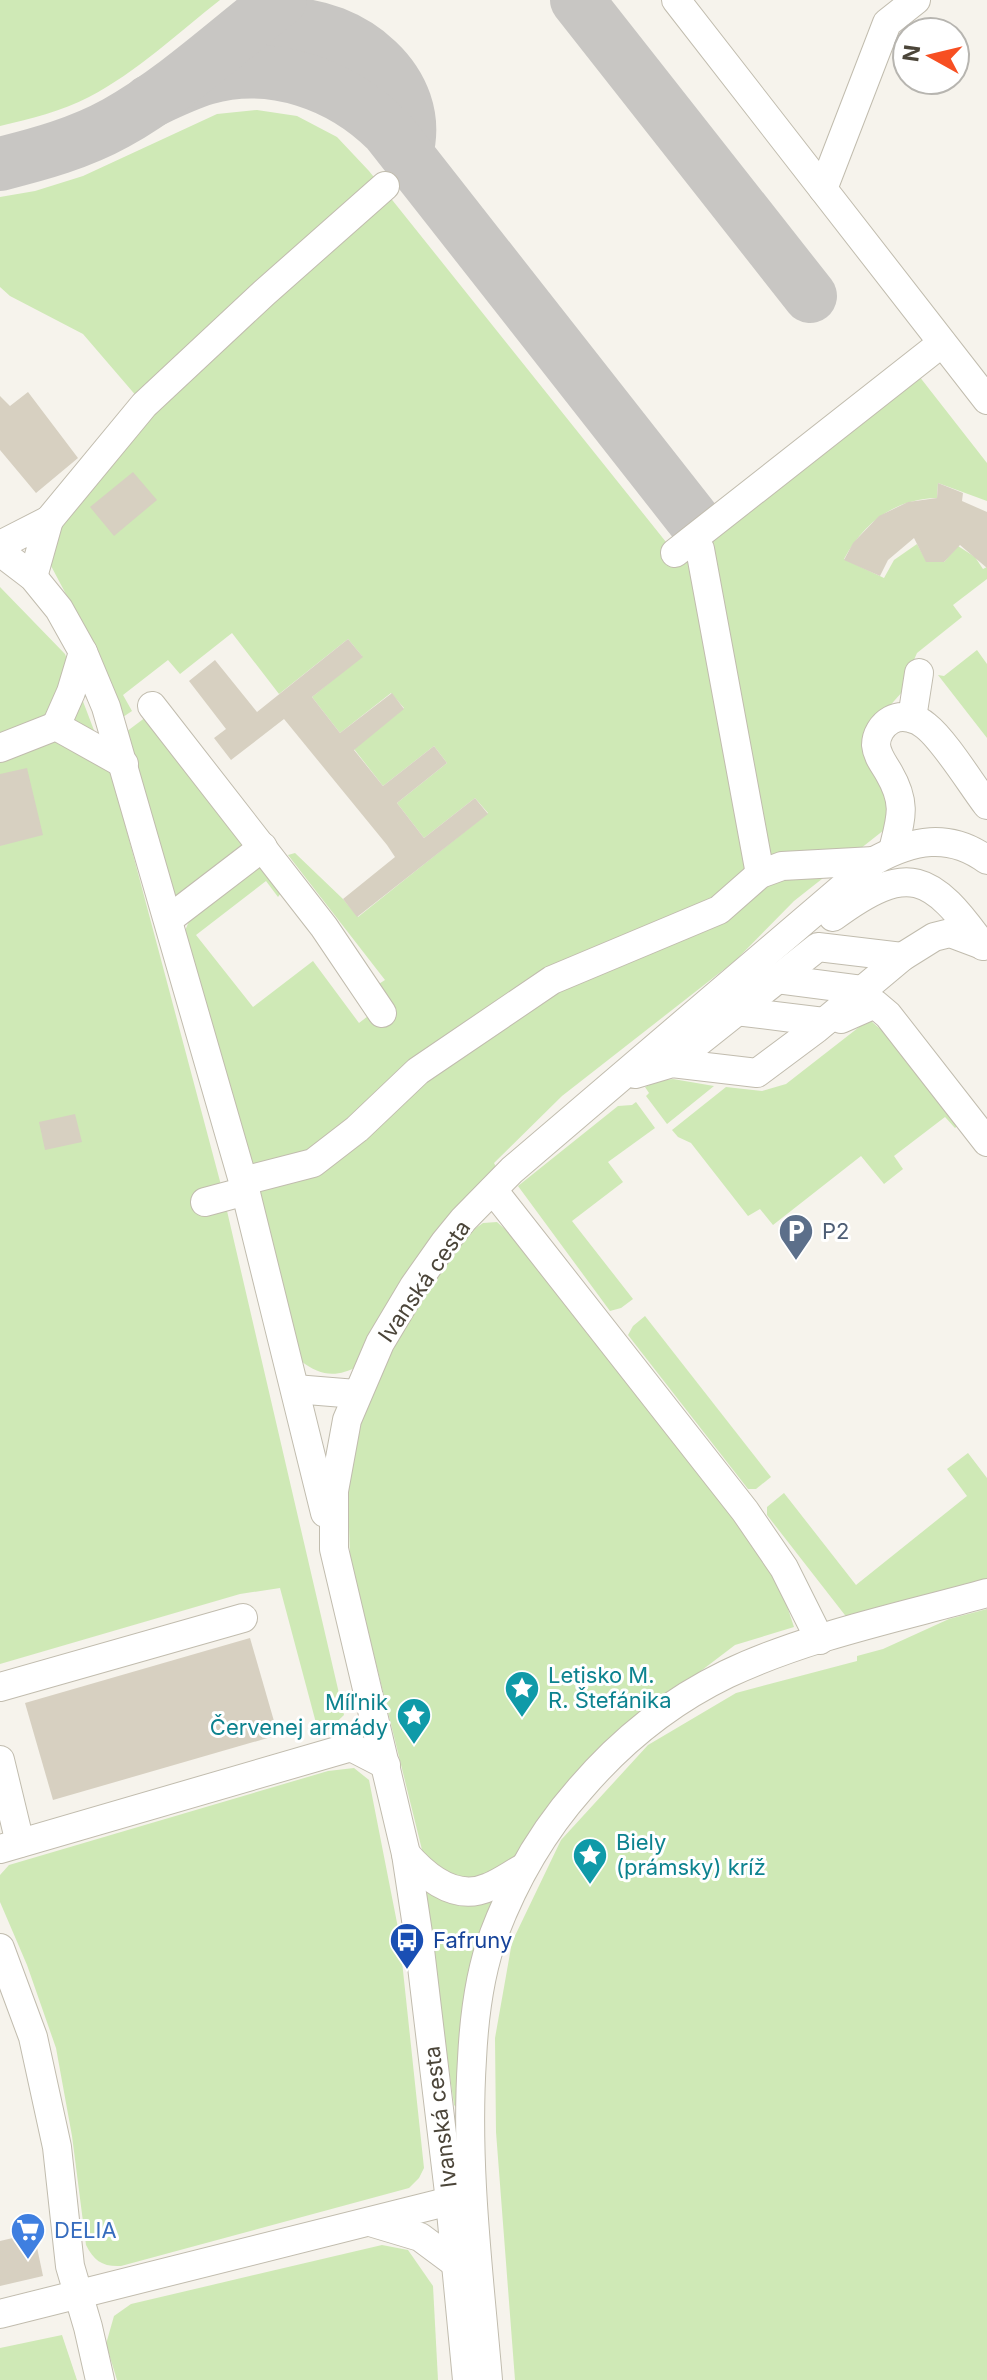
<svg xmlns="http://www.w3.org/2000/svg" width="987" height="2380" font-family="Inter,sans-serif">
  <style>
    .green { fill: #cfe9b6 }
    .lines { fill: none; stroke-linecap: round; stroke-linejoin: round }
    .taxiway { stroke: #c8c6c3; stroke-width: 54 }
    .building { fill: #d7d0c1 }
    .minor-casing { stroke: #c1bcae; stroke-width: 30 }
    .minor { stroke: #fff; stroke-width: 28 }
    .labels { text-anchor: middle; stroke-width: 6; stroke-linejoin: round; paint-order: stroke }
    .service-label { font-size: 22px; fill: #4e5e75; stroke: #fff; text-anchor: start }
    .street-label { font-size: 22px; fill: #4b4539; stroke: #fff }
    .culture-label { font-size: 22px; fill: #0d838f; stroke: #fff; text-anchor: start }
    .transit-label { font-size: 22px; fill: #164399; stroke: #fff; text-anchor: start }
    .shop-label { font-size: 22px; fill: #366cbe; stroke: #fff; text-anchor: start }
  </style>
  <rect width="100%" height="100%" fill="#f6f3ec"/>
  <!-- green -->
  <g class="green">
    <path d="M0 0H220C178 33 137 72 89 97 62 111 30 119 0 126Z"/>
    <path d="M257 110 297 116 337 137 369 171 682 562 919 376 987 463V501L938 483 937 498C895 499 864 522 844 559L884 578 894 560 917 544 927 562H944L958 546 975 557 983 569 987 567V579L953 605 962 617 917 653 909 671 903 691 878 719 892 807 884 830 794 901 736 960 562 1096 494 1163 497 1169 358 1366C337 1378 320 1376 301 1361L184 933 190 919 252 868 262 866 284 889 278 897 266 881 196 935 253 1007 313 961 359 1023 372 1013 374 987 385 980 288 855 295 853 343 899 358 917 488 813 475 798 424 838 397 803 447 763 434 746 383 786 354 749 404 708 391 693 340 733 312 697 362 656 348 639 279 694 232 633 180 674 168 660 123 695 132 711 120 719 77 615 50 564 56 529 144 405 83 334 10 296 0 287V197L35 191 83 176 217 114Z"/>
    <path d="M0 587 65 654 114 783 221 1185 344 1715 320 1738 280 1588 240 1594 0 1664Z"/>
    <path d="M977 650 987 664V738L938 675 944 676Z"/>
    <path d="M146 717 247 842 176 905 126 732Z"/>
    <path d="M871 1021 879 1028 888 1029 963 1121 955 1128 945 1117 894 1156 903 1169 884 1184 861 1156 773 1225 760 1209 748 1216 691 1143 678 1137 672 1130 726 1087 762 1091 786 1084 863 1024Z"/>
    <path d="M673 1079 714 1086 667 1124 646 1096 649 1093 645 1087 658 1081Z"/>
    <path d="M636 1102 655 1128 608 1162 623 1182 572 1221 633 1299 621 1308 610 1311 518 1186 618 1106 632 1105Z"/>
    <path d="M497 1222 507 1231 748 1530 784 1597 794 1627 735 1645 660 1702 511 1862 486 1881 449 1875 424 1858 350 1558 348 1496 355 1439 371 1392 412 1310 469 1233 483 1223Z"/>
    <path d="M645 1316 771 1477 756 1489H748L628 1335 633 1326Z"/>
    <path d="M968 1453 987 1478V1582L848 1619 767 1515V1507L784 1493 856 1585 967 1496 947 1469Z"/>
    <path d="M987 1609V2380H515L496 2132 495 2038 512 1942 561 1840 648 1745 736 1693 857 1661V1656L883 1649 949 1619Z"/>
    <path d="M354 1768 369 1780 399 1933 424 2168 419 2178 409 2188 121 2266C103 2267 94 2261 86 2245L72 2136 56 2048 27 1965 0 1902V1875L9 1865 328 1771Z"/>
    <path d="M423 1882 498 1893 457 2108 454 2105Z"/>
    <path d="M382 2245 408 2250 433 2286 438 2380H117L106 2344 114 2316 131 2304Z"/>
    <path d="M62 2335 77 2380H0V2348Z"/>
  </g>
  <g class="lines">
    <!-- taxiway -->
    <g class="taxiway">
      <path d="M577 0 810 296"/>
      <path d="M236 39C252 32 267 25 284 25 350 22 426 82 406 153"/>
      <path d="M149 102C168 93 186 84 206 78 271 59 341 84 388 131L695 522"/>
      <path d="M0 164C40 154 80 143 116 123 175 90 227 41 280 0"/>
    </g>
  </g>
  <!-- building -->
  <g class="building">
    <path d="M28 392 78 458 36 493 0 450V396L10 406Z"/>
    <path d="M133 472 157 500 114 536 90 507Z"/>
    <path d="M938 483 963 493 962 501 987 512V568L960 545 944 562H926L914 538 888 560 880 576 844 560 853 543 879 516 908 502 937 498Z"/>
    <path d="M348 639 363 657 312 697 340 733 392 693 404 709 354 750 383 786 434 746 447 763 397 803 424 838 475 798 488 814 357 917 343 899 395 857 387 845 284 719 231 760 214 738 226 729 189 681 215 660 257 712Z"/>
    <path d="M27 768 43 835 0 846V774Z"/>
    <path d="M75 1114 82 1142 45 1150 39 1122Z"/>
    <path d="M250 1638 278 1735 53 1800 25 1703Z"/>
    <path d="M34 2233 43 2276 0 2286V2241Z"/>
  </g>
  <g class="lines">
    <!-- minor casing -->
    <g class="minor-casing">
      <g id="minor">
        <path d="M676 0 987 400"/>
        <path d="M823 189 887 23 916 0"/>
        <path d="M49 520 144 405 264 293 385 186"/>
        <path d="M0 545 49 520 33 577"/>
        <path d="M700 549 760 874"/>
        <path d="M0 552 33 577 59 609 83 652"/>
        <path d="M675 553 942 343"/>
        <path d="M152 706 324 927 382 1013"/>
        <path d="M912 718 919 673"/>
        <path d="M56 726 71 692 83 652 106 707 243 1181 325 1513"/>
        <path d="M0 748 56 726 124 764"/>
        <path d="M893 850C901 818 907 804 889 773 884 764 877 756 876 745 876 735 882 725 891 720 902 714 917 718 926 726 945 741 971 784 987 805"/>
        <path d="M833 917C909 861 931 874 983 946"/>
        <path d="M169 919 263 847"/>
        <path d="M777 979 862 990"/>
        <path d="M736 1011 824 1022"/>
        <path d="M841 1019 875 1004 888 1015 987 1142"/>
        <path d="M672 1063 818 947 902 957"/>
        <path d="M635 1074 672 1063 757 1073 816 1029 902 957 934 937 950 933 982 945"/>
        <path d="M243 1181 313 1163 357 1129 418 1071 552 980 719 910 760 874 782 866 874 861"/>
        <path d="M493 1190 745 1511 784 1568 820 1640"/>
        <path d="M205 1202 246 1191"/>
        <path d="M295 1389 356 1394"/>
        <path d="M0 1687 243 1618"/>
        <path d="M0 1760 20 1843"/>
        <path d="M0 1849 351 1747 386 1765"/>
        <path d="M406 1854C426 1877 456 1902 489 1887 501 1882 512 1874 523 1868"/>
        <path d="M0 1948 33 2037 57 2147 70 2266 88 2327 100 2380"/>
        <path d="M370 2222 420 2237 455 2263"/>
        <path d="M0 2314 450 2201"/>
        <path d="M467 2380 450 2201 418 1933 406 1854 334 1549V1491L347 1420 380 1343 414 1286 445 1242 463 1220 512 1170 874 861C912 840 949 832 987 860"/>
        <path d="M488 2380C479 2273 465 2167 472 2059 474 2018 479 1974 494 1934 514 1881 542 1832 580 1789 621 1741 669 1702 727 1674 807 1636 901 1617 987 1593"/>
      </g>
    </g>
    <!-- minor -->
    <use href="#minor" class="minor"/>
  </g>
  <!-- icons -->
  <defs>
    <g id="parking-pin" transform="scale(1.8)"><path d="M0 17L-7.5 6A9.5 9.5 0 1 1 7.5 6Z" fill="#5c6f8a" stroke="#fff"/><path d="M-3.5-5.5H1a3.5 3.5 0 0 1 0 7H-1V5.5H-3.5ZM-1-3.4V-.6H.8a1.4 1.4 0 0 0 0-2.8Z" fill="#fff"/></g>
    <g id="sight-pin" transform="scale(1.8)"><path d="M0 17L-7.5 6A9.5 9.5 0 1 1 7.5 6Z" fill="#0f9aa8" stroke="#fff"/><path d="M0-6L1.8-2.2L6-1.7L2.9 1.2L3.7 5.4L0 3.3L-3.7 5.4L-2.9 1.2L-6-1.7L-1.8-2.2Z" fill="#fff"/></g>
    <g id="bus-pin" transform="scale(1.8)"><path d="M0 17L-7.5 6A9.5 9.5 0 1 1 7.5 6Z" fill="#1a4fb4" stroke="#fff"/><path d="M-5-6H5V4H4V6H2V4H-2V6H-4V4H-5ZM-3.5-4V0h7V-4ZM-3.5 1.2v1.5H-2V1.2ZM2 1.2v1.5H3.5V1.2Z" fill="#fff"/></g>
    <g id="supermarket-pin" transform="scale(1.8)"><path d="M0 17L-7.5 6A9.5 9.5 0 1 1 7.5 6Z" fill="#3f7fe0" stroke="#fff"/><path d="M-6-5.5h2.5l.6 2H6L4.5 2H-2.5L-4.4-4H-6ZM-1.5 3.2a1.3 1.3 0 1 0 .1 0ZM3 3.2a1.3 1.3 0 1 0 .1 0Z" fill="#fff"/></g>
  </defs>
  <g fill-rule="evenodd">
    <use href="#parking-pin" x="796" y="1231"/>
    <use href="#sight-pin" x="522" y="1688"/>
    <use href="#sight-pin" x="414" y="1715"/>
    <use href="#sight-pin" x="590" y="1855"/>
    <use href="#bus-pin" x="407" y="1940"/>
    <use href="#supermarket-pin" x="28" y="2230"/>
  </g>
  <g class="labels">
    <!-- service labels -->
    <g class="service-label">
      <text x="822" y="1239">P2</text>
    </g>
    <!-- street labels -->
    <g class="street-label">
      <text transform="translate(424 1281) rotate(-55)" y="8">Ivanská cesta</text>
      <text transform="translate(440 2117) rotate(-97)" y="8">Ivanská cesta</text>
    </g>
    <!-- culture labels -->
    <g class="culture-label">
      <text x="548" y="1683">Letisko M.<tspan x="548" dy="25">R. Štefánika</tspan></text>
      <text x="388" y="1710" text-anchor="end">Míľnik<tspan x="388" dy="25">Červenej armády</tspan></text>
      <text x="616" y="1850">Biely<tspan x="616" dy="25">(prámsky) kríž</tspan></text>
    </g>
    <!-- transit labels -->
    <g class="transit-label">
      <text x="433" y="1948">Fafruny</text>
    </g>
    <!-- shop labels -->
    <g class="shop-label">
      <text x="54" y="2238">DELIA</text>
    </g>
  </g>
  <!-- north arrow -->
  <g transform="translate(931 56) rotate(278)"><circle r="38" fill="#ffffff" stroke="#b7b5b0" stroke-width="2"/>
  <path d="M0-6L14 30L0 20L-14 30Z" fill="#f74f22"/>
  <text y="-12" font-size="22" font-weight="bold" text-anchor="middle" fill="#4b4539">N</text>
  </g>
</svg>
